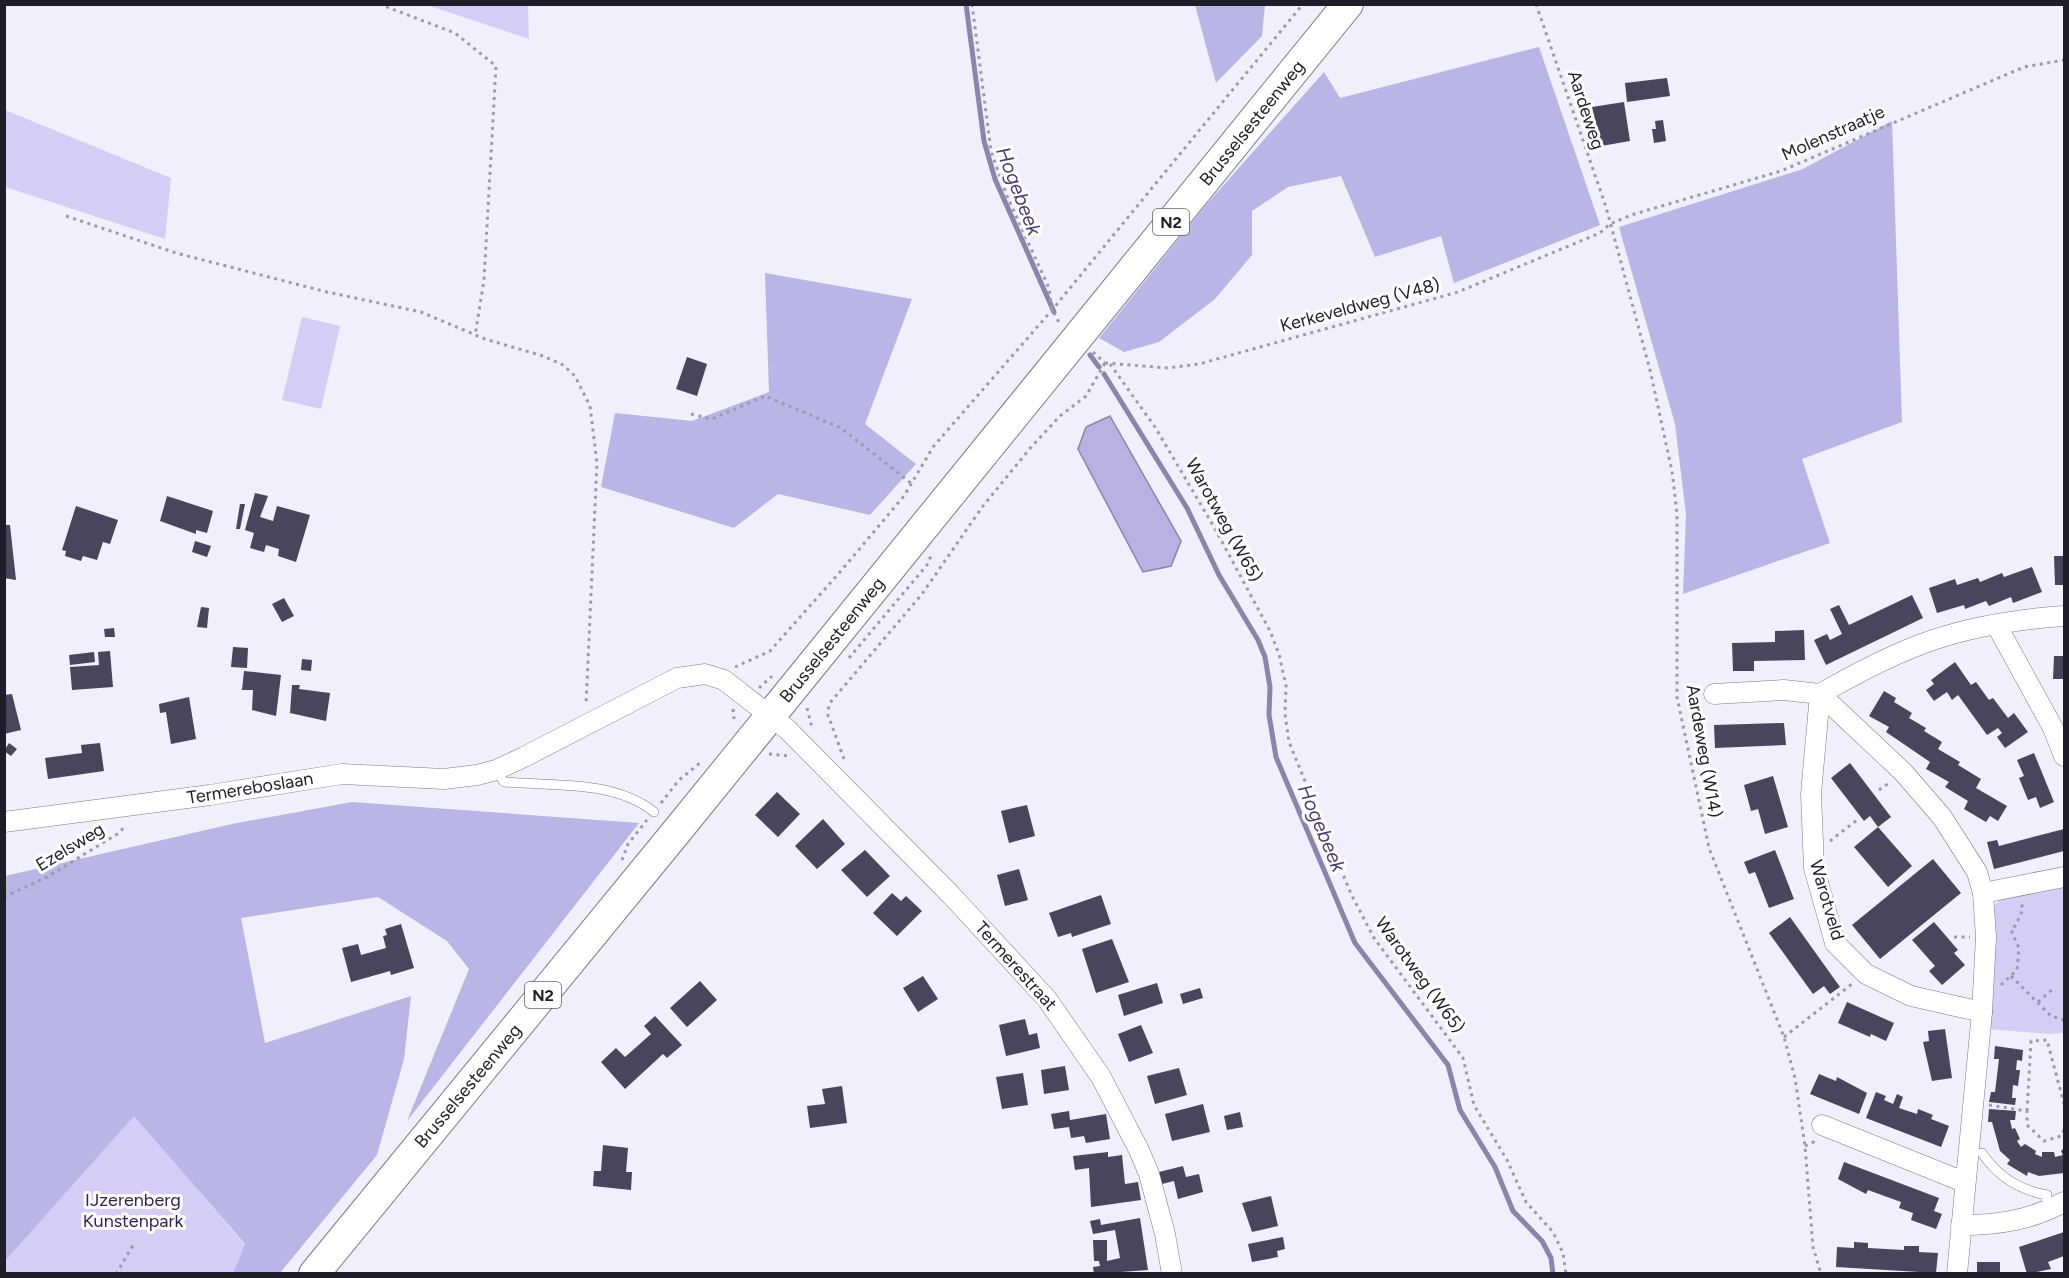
<svg xmlns="http://www.w3.org/2000/svg" width="2069" height="1278" font-family="Figtree,sans-serif">
  <style>
    .green { fill: #d4cef6 }
    .forest { fill: #bbb4e6 }
    .water { fill: #b8b1e2; stroke: #8a85aa; stroke-width: 1.5 }
    .lines { fill: none; stroke-linecap: round; stroke-linejoin: round }
    .stream { stroke: #8a85aa; stroke-width: 5 }
    .building { fill: #48455d }
    .service-casing { stroke: #7a7792; stroke-width: 10 }
    .minor-casing { stroke: #7a7792; stroke-width: 21 }
    .primary-casing { stroke: #7a7792; stroke-width: 32 }
    .path { stroke: #9d9ba7; stroke-width: 3; stroke-dasharray: 3 4.5; stroke-linecap: butt }
    .service { stroke: #fff; stroke-width: 9 }
    .minor { stroke: #fff; stroke-width: 20 }
    .primary { stroke: #fff; stroke-width: 30 }
    .labels { text-anchor: middle; stroke-width: 6; stroke-linejoin: round; paint-order: stroke }
    .shield { fill: #fff; stroke: #626168; stroke-width: 1.5 }
    .shield-label { font-size: 16px; font-weight: bold; fill: #1f1d28 }
    .street-label { font-size: 18px; fill: #1f1d28; stroke: #fff }
    .park-label { font-size: 18px; fill: #2d1d57; stroke: #fff }
    .water-label { font-size: 20px; font-style: italic; fill: #473a76; stroke: #fff }
  </style>
  <rect width="100%" height="100%" fill="#f0effb"/>
  <!-- green -->
  <g class="green">
    <path d="M427 5H528L529 39Z"/>
    <path d="M5 110 171 178 165 239 5 187Z"/>
    <path d="M302 317 340 326 321 409 282 400Z"/>
    <path d="M2064 886V1033L2049 1034 1987 1029 1992 907 2003 898Z"/>
    <path d="M134 1115 245 1245 233 1273 5 1274V1261Z"/>
  </g>
  <!-- forest -->
  <g class="forest">
    <path d="M1195 5H1265L1262 36 1216 83Z"/>
    <path d="M1539 47 1600 225 1454 283 1441 236 1375 257 1341 176 1288 187 1252 211V255L1215 299 1159 342 1124 352 1099 338 1206 205 1324 72 1340 98Z"/>
    <path d="M1892 121 1902 422 1802 459 1830 543 1683 594 1686 514 1675 424 1619 227 1803 169Z"/>
    <path d="M765 273 912 299 865 424 916 464 870 515 778 494 734 528 601 487 615 413 692 421 769 392Z"/>
    <path d="M352 802 639 823 407 1121 469 969 447 941 378 897 241 918 265 1043 411 996 404 1059 377 1155 280 1273H233L245 1244 134 1116 5 1261V876L232 824Z"/>
  </g>
  <!-- water -->
  <path class="water" d="M1110 416 1181 541 1171 566 1143 572 1078 449 1086 427Z"/>
  <g class="lines">
    <!-- stream -->
    <g class="stream">
      <path d="M966 4 984 141 995 179 1054 312"/>
      <path d="M1090 355 1099 367"/>
      <path d="M1104 374 1187 508 1219 575 1258 640 1265 657 1270 687 1269 715 1276 757 1355 943 1448 1065 1460 1110 1495 1167 1513 1211 1542 1241 1551 1258 1553 1274"/>
    </g>
  </g>
  <!-- building -->
  <g class="building">
    <path d="M1667 78 1670 96 1627 102 1625 83Z"/>
    <path d="M1624 102 1630 141 1601 146 1592 107Z"/>
    <path d="M1663 120 1666 141 1654 143 1652 129H1656L1655 121Z"/>
    <path d="M687 357 707 364 697 396 676 389Z"/>
    <path d="M255 493 268 496 260 517 273 521 277 506 310 515 296 562 278 556 279 549 266 545 264 552 250 548 254 533 245 530Z"/>
    <path d="M167 496 213 511 207 533 196 530V534L160 521Z"/>
    <path d="M240 504H245L240 529H236Z"/>
    <path d="M76 506 118 520 110 544 103 542 97 560 83 556 81 561 65 556 66 551 62 550Z"/>
    <path d="M4 525H10L16 580 4 578Z"/>
    <path d="M195 541 211 546 207 557 192 552Z"/>
    <path d="M2054 556H2064V585H2055Z"/>
    <path d="M2032 567 2042 592 2013 603 2011 597 1989 606 1986 601 1965 609 1964 605 1937 613 1929 588 1955 579 1957 585 1978 578 1980 582 2002 573 2004 577Z"/>
    <path d="M1912 595 1923 618 1826 665 1814 640 1827 634 1830 640 1842 634 1830 609 1839 605 1849 625Z"/>
    <path d="M284 598 294 616 282 622 272 604Z"/>
    <path d="M201 607 209 608 207 628 197 627Z"/>
    <path d="M114 628 115 637H105L104 629Z"/>
    <path d="M1804 630 1805 660 1754 661V671H1733L1732 643 1775 642V631Z"/>
    <path d="M233 647 248 648 247 668 231 667Z"/>
    <path d="M110 651 113 687 72 690 70 667 99 665 98 652Z"/>
    <path d="M94 652 95 662 70 665 69 655Z"/>
    <path d="M2054 656H2064V679H2053Z"/>
    <path d="M302 659 312 660 311 671 301 670Z"/>
    <path d="M1955 662 1971 685 1976 682 1989 700 1993 698 2008 718 2014 713 2028 732 2005 748 1997 737 2002 733 1998 728 1987 735 1958 695 1952 700 1947 692 1934 701 1926 690 1934 684 1931 680Z"/>
    <path d="M244 671 281 675 276 716 252 710 253 690H242Z"/>
    <path d="M292 685H300L299 689 330 693 326 721 290 713Z"/>
    <path d="M1884 691 1896 698 1894 702 1912 713 1909 718 1926 728 1924 731 1942 742 1938 749 1960 762 1958 765 1981 779 1976 788 2007 806 1998 821 1990 816 1986 822 1964 809 1968 801 1945 787 1949 782 1926 769 1930 762 1886 732 1889 727 1869 716Z"/>
    <path d="M12 694 21 730 4 734V695Z"/>
    <path d="M189 697 196 739 171 744 166 712 160 713 159 704Z"/>
    <path d="M1784 723 1786 745 1715 748 1714 725Z"/>
    <path d="M9 743 17 749 11 756 4 751Z"/>
    <path d="M100 743 104 771 48 779 45 758 82 753 81 745Z"/>
    <path d="M2034 753 2054 802 2040 808 2036 797 2028 800 2019 778 2024 776 2017 760Z"/>
    <path d="M1850 763 1891 817 1878 827 1870 816 1864 821 1831 778Z"/>
    <path d="M1773 776 1788 827 1765 834 1758 809 1751 811 1744 785Z"/>
    <path d="M777 792 800 814 778 837 755 815Z"/>
    <path d="M1027 805 1035 836 1009 843 1001 811Z"/>
    <path d="M823 819 845 844 817 869 795 846Z"/>
    <path d="M1878 827 1912 866 1888 887 1854 847Z"/>
    <path d="M2064 829V851L1994 869 1987 842 1997 840 1999 846Z"/>
    <path d="M865 850 890 876 867 897 841 870Z"/>
    <path d="M1775 850 1794 899 1769 908 1755 872 1749 874 1744 862Z"/>
    <path d="M1933 859 1961 893 1880 959 1852 925Z"/>
    <path d="M1019 869 1028 900 1005 906 997 875Z"/>
    <path d="M892 893 901 901 906 896 922 911 897 936 873 913Z"/>
    <path d="M1101 895 1111 924 1072 937 1071 933 1058 937 1049 913Z"/>
    <path d="M1790 917 1840 987 1830 994 1824 986 1813 994 1769 933Z"/>
    <path d="M1934 922 1958 950 1954 953 1965 965 1942 985 1929 971 1935 966 1912 940Z"/>
    <path d="M401 924 414 968 391 975 390 971 351 982 342 948 358 944 361 955 386 948 383 936 387 935 385 929Z"/>
    <path d="M1112 939 1129 982 1096 993 1082 949Z"/>
    <path d="M923 976 938 999 918 1012 903 988Z"/>
    <path d="M700 981 717 1000 687 1027 670 1008Z"/>
    <path d="M1157 983 1163 1003 1124 1016 1118 995Z"/>
    <path d="M1200 988 1203 998 1183 1004 1180 994Z"/>
    <path d="M1847 1002 1894 1023 1886 1041 1871 1034 1870 1037 1838 1023Z"/>
    <path d="M655 1016 682 1045 667 1058 663 1054 625 1089 601 1062 616 1048 625 1057 651 1034 644 1026Z"/>
    <path d="M1025 1019 1029 1035 1037 1033 1040 1048 1006 1056 999 1025Z"/>
    <path d="M1141 1025 1153 1053 1129 1062 1118 1034Z"/>
    <path d="M1945 1029 1952 1078 1932 1081 1923 1042 1929 1041 1928 1031Z"/>
    <path d="M1995 1046 2023 1050 2022 1061 2017 1060 2016 1070H2020L2018 1086 2013 1085 2012 1098H2016L2015 1105 1989 1102 1991 1092H1995L1999 1059H1994Z"/>
    <path d="M1065 1066 1069 1090 1044 1094 1041 1070Z"/>
    <path d="M1179 1068 1187 1095 1155 1104 1147 1076Z"/>
    <path d="M1023 1073 1028 1105 1002 1109 996 1077Z"/>
    <path d="M1819 1074 1836 1081 1837 1077 1867 1093 1859 1114 1810 1094Z"/>
    <path d="M842 1086 847 1123 810 1128 807 1106 825 1104 822 1089Z"/>
    <path d="M1876 1092 1886 1096 1884 1100 1893 1104 1897 1094 1903 1097 1899 1108 1917 1114 1918 1109 1933 1115 1931 1119 1949 1126 1941 1147 1866 1118Z"/>
    <path d="M1203 1104 1210 1132 1172 1141 1165 1114Z"/>
    <path d="M1989 1109 2016 1111 2015 1120H2010L2012 1129 2015 1128 2020 1139 2017 1141 2021 1147 2025 1144 2036 1151 2035 1154 2042 1157V1152H2054L2055 1157 2063 1155 2061 1151 2064 1148V1173L2039 1176 2028 1172 2027 1176 2007 1164 2010 1160 2000 1151 1992 1122H1988Z"/>
    <path d="M1069 1111 1070 1120 1106 1114 1110 1139 1086 1143 1084 1136 1071 1138 1069 1127 1054 1129 1051 1114Z"/>
    <path d="M1240 1112 1243 1127 1227 1130 1224 1116Z"/>
    <path d="M603 1145 628 1148 626 1172H632L631 1190 593 1186 594 1171H601Z"/>
    <path d="M1108 1152V1157L1122 1155 1125 1184 1138 1182 1141 1200 1091 1207 1089 1168 1075 1170 1073 1156Z"/>
    <path d="M1844 1162 1939 1198 1934 1211 1942 1214 1936 1229 1911 1220 1913 1213 1899 1208 1901 1202 1868 1190 1866 1194 1838 1179Z"/>
    <path d="M1183 1166 1186 1177 1199 1174 1203 1192 1178 1199 1174 1181 1162 1184 1159 1172Z"/>
    <path d="M1271 1196 1278 1226 1252 1232 1242 1203Z"/>
    <path d="M1140 1218 1148 1270 1094 1274 1093 1267 1100 1266 1099 1261H1094L1093 1240H1107V1261L1120 1258 1115 1230 1093 1234 1090 1221 1100 1219 1101 1225Z"/>
    <path d="M2064 1232V1256L2048 1262 2051 1269 2027 1274 2019 1247Z"/>
    <path d="M1283 1237 1285 1249 1277 1251 1278 1257 1252 1262 1248 1244Z"/>
    <path d="M1854 1242 1868 1243V1248L1904 1250V1246H1919V1252L1938 1253 1936 1273 1836 1267 1837 1247 1854 1248Z"/>
    <rect x="1977" y="1262" width="23" height="12"/>
  </g>
  <g class="lines">
    <!-- service casing -->
    <g class="service-casing">
      <g id="service">
        <path d="M496 770 504 782C553 786 614 780 654 812"/>
        <path d="M1982 1153C1998 1177 2019 1190 2047 1195L2046 1210"/>
      </g>
    </g>
    <!-- minor casing -->
    <g class="minor-casing">
      <g id="minor">
        <path d="M1997 626 2053 728 2064 756"/>
        <path d="M1714 694 1784 690 1820 694 1903 772 1942 817 1977 872 1983 893 1986 937 1982 1012 1957 1274"/>
        <path d="M4 822 210 795 342 774 444 779 477 775 496 770 524 757 677 678 705 674 724 680 787 729 952 896 1047 999 1101 1077 1139 1150 1149 1174 1165 1234 1172 1274"/>
        <path d="M1983 893 2064 877"/>
        <path d="M1982 1012 1911 996 1866 974 1835 943 1814 868 1811 794 1820 694C1855 674 1894 653 1933 640 1974 626 2021 619 2064 616"/>
        <path d="M1822 1125 1964 1182"/>
        <path d="M1961 1225C1999 1225 2031 1220 2064 1202"/>
      </g>
    </g>
    <!-- primary casing -->
    <g class="primary-casing">
      <path id="primary" d="M314 1274 677 831 1348 4"/>
    </g>
    <!-- path -->
    <g class="path">
      <path d="M379 4 455 33 496 66 484 280 475 336"/>
      <path d="M972 4 991 151 1007 196 1049 288 1052 310 1060 324"/>
      <path d="M1536 4 1606 207 1650 370 1672 471 1677 513V697L1709 848 1784 1037 1795 1078 1805 1146 1813 1247 1821 1274"/>
      <path d="M66 216 176 253 327 292 421 312 485 339 543 356 563 365 575 376 590 406 597 463 586 705"/>
      <path d="M1093 352 1105 363"/>
      <path d="M1105 363 1168 368 1199 364 1458 292 1600 233 1610 224 1631 215 1781 171 2024 67 2064 60"/>
      <path d="M1110 364 1155 427 1214 527 1270 631 1279 654 1286 686 1285 714 1289 742 1351 894 1374 938 1463 1058 1474 1105 1507 1160 1526 1202 1553 1232 1563 1253 1566 1274"/>
      <path d="M691 414 712 419 765 396 841 428 912 484"/>
      <path d="M849 658 927 565 931 556"/>
      <path d="M735 667 770 651 840 572 904 496 933 447 1052 310 1303 4"/>
      <path d="M759 688 772 676"/>
      <path d="M807 708 812 728"/>
      <path d="M733 709 734 719"/>
      <path d="M769 754 789 756"/>
      <path d="M844 759 828 715 829 704 922 594 983 506 1032 446 1060 416 1086 396 1105 363"/>
      <path d="M1879 790 1889 783"/>
      <path d="M661 803 679 780 700 763"/>
      <path d="M1830 841 1857 820"/>
      <path d="M622 860 628 844 647 820"/>
      <path d="M4 897 47 877 119 833 126 825"/>
      <path d="M1954 937H1970"/>
      <path d="M2011 976 2051 1016 2064 1020"/>
      <path d="M2001 985 2017 970 2019 948 2011 930 2016 925 2023 909 2021 903"/>
      <path d="M2038 1002 2053 989"/>
      <path d="M1784 1037 1852 984"/>
      <path d="M1989 1105 2027 1111V1125L2044 1141 2061 1136 2064 1130"/>
      <path d="M2027 1111 2031 1041 2047 1040 2064 1104"/>
      <path d="M1805 1146 1816 1141"/>
      <path d="M116 1274 135 1242"/>
    </g>
    <!-- service -->
    <use href="#service" class="service"/>
    <!-- minor -->
    <use href="#minor" class="minor"/>
    <!-- primary -->
    <use href="#primary" class="primary"/>
  </g>
  <g class="labels">
    <!-- shield labels -->
    <g class="shield">
      <rect x="1153" y="209" width="36" height="26" rx="4.5"/>
      <rect x="525" y="982" width="36" height="26" rx="4.5"/>
    </g>
    <g class="shield-label">
      <text x="1171" y="228">N2</text>
      <text x="543" y="1001">N2</text>
    </g>
    <!-- street labels -->
    <g class="street-label">
      <text transform="translate(1586 110) rotate(72)" y="6">Aardeweg</text>
      <text transform="translate(1252 123) rotate(-51)" y="6">Brusselsesteenweg</text>
      <text transform="translate(1833 133) rotate(-24)" y="6">Molenstraatje</text>
      <text transform="translate(1360 305) rotate(-15)" y="6">Kerkeveldweg (V48)</text>
      <text transform="translate(1224 520) rotate(61)" y="6">Warotweg (W65)</text>
      <text transform="translate(832 640) rotate(-51)" y="6">Brusselsesteenweg</text>
      <text transform="translate(1704 751) rotate(80)" y="6">Aardeweg (W14)</text>
      <text transform="translate(250 788) rotate(-9)" y="6">Termereboslaan</text>
      <text transform="translate(70 847) rotate(-31)" y="6">Ezelsweg</text>
      <text transform="translate(1827 900) rotate(74)" y="6">Warotveld</text>
      <text transform="translate(1016 966) rotate(48)" y="6">Termerestraat</text>
      <text transform="translate(1420 975) rotate(54)" y="6">Warotweg (W65)</text>
      <text transform="translate(468 1086) rotate(-50)" y="6">Brusselsesteenweg</text>
    </g>
    <!-- park labels -->
    <g class="park-label">
      <text x="133" y="1206">IJzerenberg<tspan x="133" dy="21">Kunstenpark</tspan></text>
    </g>
    <!-- water labels -->
    <g class="water-label">
      <text transform="translate(1019 191) rotate(69)" y="7">Hogebeek</text>
      <text transform="translate(1322 828) rotate(67)" y="7">Hogebeek</text>
    </g>
  </g>
  <!-- border -->
  <rect width="2069" height="1278" fill="none" stroke="#1f1d28" stroke-width="12"/>
</svg>
